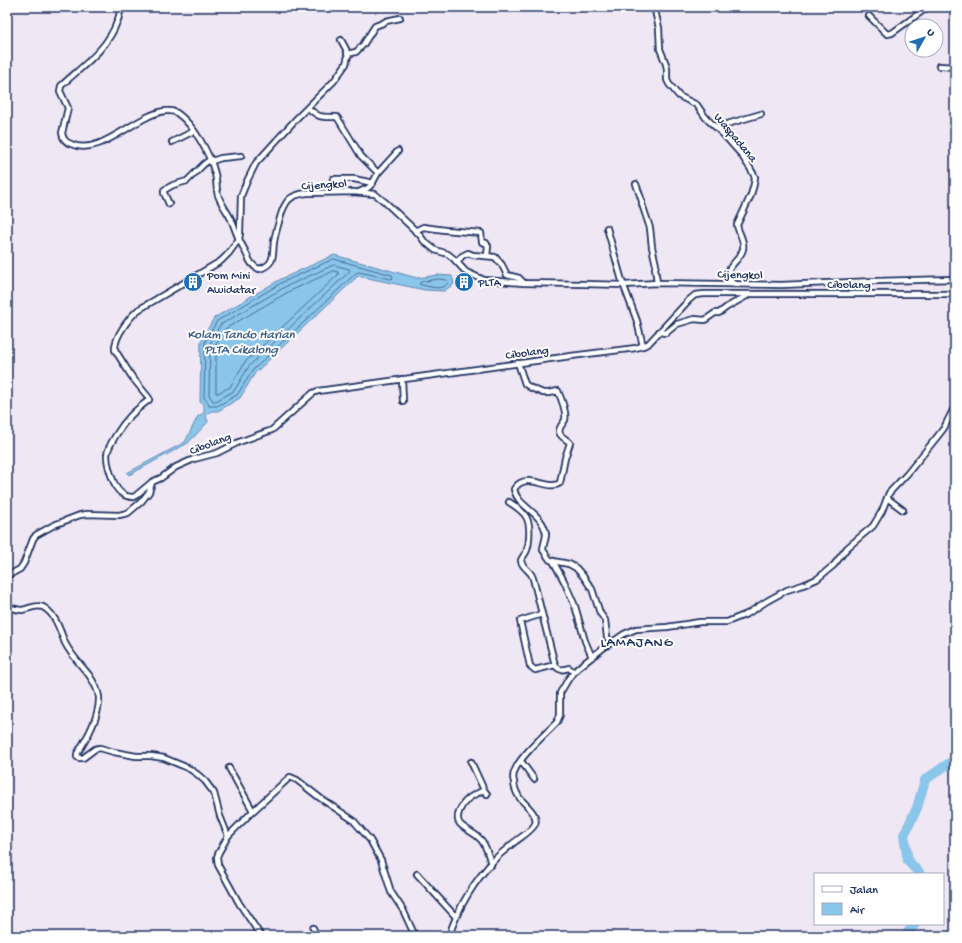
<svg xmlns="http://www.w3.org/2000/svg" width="962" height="943" font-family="'Gochi Hand',sans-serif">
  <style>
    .water { fill: #8ac5ea; stroke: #5e89b2 }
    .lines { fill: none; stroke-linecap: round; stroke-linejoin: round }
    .shore { stroke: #476b96; stroke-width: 1 }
    .river { stroke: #8ac5ea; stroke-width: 10 }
    .street-casing { stroke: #1b2f5e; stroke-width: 8 }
    .street { stroke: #fff; stroke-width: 4.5 }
    .labels { text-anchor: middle; stroke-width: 4; stroke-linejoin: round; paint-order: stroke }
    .street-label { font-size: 12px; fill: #1b2f5e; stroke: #fff }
    .poi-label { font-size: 12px; fill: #1b2f5e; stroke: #fff; text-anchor: start }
    .water-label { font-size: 13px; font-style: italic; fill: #3c5c88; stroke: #fff }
    .quarter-label { font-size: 14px; letter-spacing: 1px; fill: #1b2f5e; stroke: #fff }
  </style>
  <rect width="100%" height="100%" fill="#f0e7f5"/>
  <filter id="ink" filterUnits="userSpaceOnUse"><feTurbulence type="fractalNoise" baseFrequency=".025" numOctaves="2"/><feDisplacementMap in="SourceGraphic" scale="8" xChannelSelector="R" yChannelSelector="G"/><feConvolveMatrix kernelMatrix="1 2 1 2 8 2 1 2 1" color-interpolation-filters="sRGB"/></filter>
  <g filter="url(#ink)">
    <!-- water -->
    <path class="water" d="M334 255 417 278 438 275 452 276 454 284 444 291 425 290 358 276 255 373 240 398 218 411H211L206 416 208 422 188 443 129 475 127 473 185 442 198 416 204 413V404L200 402 201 341 214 318 281 279Z"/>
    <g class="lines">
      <!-- shore -->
      <g class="shore">
        <path d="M334 259 392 275 393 278 391 279 359 272 356 273 253 370 237 395 217 406H209L208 402 204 398 205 342 217 321 283 282Z"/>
        <path d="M334 265 349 269 350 271 249 366 234 391 216 401H213L209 395 210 344 220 325 285 287Z"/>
        <path d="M334 271 338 272V275L245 362 230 387 218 393H216V345L225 329 288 292Z"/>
        <path d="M438 279 447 280 448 283C448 283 444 287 443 287 438 289 424 286 419 284L421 282Z"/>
      </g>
      <!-- river -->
      <g class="river">
        <path d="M920 874 908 861 904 835 917 808 925 780 955 759"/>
        <path d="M905 936 915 924"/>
      </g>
      <!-- street casing -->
      <g class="street-casing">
        <g id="street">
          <path d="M121 7C120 12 119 18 117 22 107 50 81 67 61 86L60 91 68 108 62 133C63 139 65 142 71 144 100 158 135 115 165 111 170 111 173 110 177 113 194 125 210 154 215 174 217 181 216 189 218 195 221 204 227 211 231 219 234 226 236 233 239 239 241 244 244 248 246 253 249 259 251 266 259 269 263 268 269 265 271 261 274 256 273 247 274 242 275 234 278 226 280 218 285 201 289 195 307 193L353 192 375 194 385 202 419 234 424 241 435 250 448 254 453 258 466 272 484 280 524 283 585 284 624 285 657 283 781 285 876 281 955 279"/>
          <path d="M653 7 655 9 656 15 659 28 660 49 666 64 667 69V80L669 84 679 96 697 105 706 118 724 135 740 153 750 168 755 177 754 184 751 195 737 225C738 232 745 241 743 249 740 263 717 270 734 284"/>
          <path d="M869 16 887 34 892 33 928 7"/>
          <path d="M341 40 347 51 348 56 346 64 334 81 297 118 256 163 247 181 241 196 240 233 239 239 229 253 221 261 138 310C129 318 114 337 115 350L132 377 149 398V400C134 411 125 420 116 435 112 442 108 447 107 455 107 465 111 476 115 485 118 492 126 498 134 497L152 482 161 478 176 467 194 459 217 453 239 442 272 430 313 393 318 391 571 356 636 348 648 344 689 300 695 295 704 294H955"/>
          <path d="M347 54 356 52 363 45 375 26 383 23 386 21 400 18"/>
          <path d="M939 66 955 67"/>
          <path d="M308 108C320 118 320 117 335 117H337L361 156 378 173"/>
          <path d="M717 127 761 114"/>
          <path d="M172 142 194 131"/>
          <path d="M212 161 221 158 241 156"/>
          <path d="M333 179H354L373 183"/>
          <path d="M636 184 642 201V204L650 228 652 247 656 265 655 268 657 283"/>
          <path d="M359 192 368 188 372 184 378 173 398 151"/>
          <path d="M169 204 164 193V190L173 185 187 181 204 164 211 159"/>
          <path d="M607 228 622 281 637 321 643 346"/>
          <path d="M415 231 423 227 445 230 481 233 482 242 486 243 488 246 487 256"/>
          <path d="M457 262 462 256 468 253 473 255 495 257 502 265 507 275 519 278 524 283"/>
          <path d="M659 332 666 333 677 324 694 319 705 320 715 313H719L727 307 750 294"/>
          <path d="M518 363 525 384 531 388 543 393H549L558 391C561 398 567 412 565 420 563 424 557 429 560 434 563 439 567 439 570 443L565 458 560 483C548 492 527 470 514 489 517 507 543 512 546 534 546 539 543 545 543 550L550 560H551L553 561 569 564 576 568 583 576 592 589 600 613 605 620 607 637 611 643"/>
          <path d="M402 379 403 401"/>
          <path d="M887 498 903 510"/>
          <path d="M509 502C525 512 531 518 529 538 529 542 528 547 527 550 526 554 521 558 521 561 522 566 528 570 531 574 533 577 534 582 535 586L555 665C559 671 562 670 569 668L574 672"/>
          <path d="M553 561 564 581 575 606 585 641 592 657"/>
          <path d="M7 576 20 569 24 563 33 539 36 535 54 525 80 515 87 514 119 515 128 513 141 502 149 492 152 482"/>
          <path d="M7 606C12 608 17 610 22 610 29 609 36 604 43 607 56 614 60 631 65 643 71 655 81 665 89 675 93 681 98 689 99 697 100 716 87 738 77 754V757L79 758H83L95 749 100 748 114 752 136 756H151L164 758 188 768 197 774 205 781 214 793 220 816 228 836"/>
          <path d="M542 614 520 621 530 666 535 670 555 665"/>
          <path d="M521 761 534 779"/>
          <path d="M471 762 484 790 487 794"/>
          <path d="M229 768 253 811"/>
          <path d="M484 790C479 793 472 795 468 799 462 804 454 817 460 824 467 831 476 833 482 841 487 848 489 856 491 865"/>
          <path d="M417 874 456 917"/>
          <path d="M313 928 317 936"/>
          <path d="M261 936 239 903 218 865 217 857 219 852 228 836 253 811 290 777 297 780 320 798 353 820 370 840 381 860 391 892 403 910 415 936"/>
          <path d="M449 936C458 908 475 880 496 858 501 853 507 849 512 844 518 839 532 831 535 824 539 814 524 804 519 797 516 792 514 787 514 782 513 779 513 774 515 770 521 755 545 735 557 722L560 715V693L569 678 578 668 602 649 624 634 636 629 667 627 700 622H727L747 614 767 601 787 590 803 585 817 579 834 565 847 548 873 526 882 511 889 493 907 474 937 437 944 428 955 406"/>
        </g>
      </g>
      <!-- street -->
      <use href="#street" class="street"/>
    </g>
  </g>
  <!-- icons -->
  <defs>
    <g id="building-disc" transform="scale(1)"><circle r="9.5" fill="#1f6fb2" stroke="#fff"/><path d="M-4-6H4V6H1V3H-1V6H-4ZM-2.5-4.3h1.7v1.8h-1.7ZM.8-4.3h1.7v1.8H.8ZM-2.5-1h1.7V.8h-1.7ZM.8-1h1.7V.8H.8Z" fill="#fff"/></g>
  </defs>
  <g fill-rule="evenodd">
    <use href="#building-disc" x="193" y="282"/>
    <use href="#building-disc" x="464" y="282"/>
  </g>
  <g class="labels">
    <!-- street labels -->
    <g class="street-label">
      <text transform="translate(736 137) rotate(50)" y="4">Waspadana</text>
      <text transform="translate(324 184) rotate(-4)" y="4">Cijengkol</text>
      <text transform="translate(740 274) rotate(1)" y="4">Cijengkol</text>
      <text x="849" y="288">Cibolang</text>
      <text transform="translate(527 352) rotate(-8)" y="4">Cibolang</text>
      <text transform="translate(210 443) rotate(-21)" y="4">Cibolang</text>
    </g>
    <!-- poi labels -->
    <g class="poi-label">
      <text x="207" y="279">Pom Mini<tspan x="207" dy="14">Awidatar</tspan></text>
      <text x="478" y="286">PLTA</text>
    </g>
    <!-- water labels -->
    <g class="water-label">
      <text x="241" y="338">Kolam Tando Harian<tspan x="241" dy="15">PLTA Cikalong</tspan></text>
    </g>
    <!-- quarter labels -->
    <g class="quarter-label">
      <text x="637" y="646">LAMAJANG</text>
    </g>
  </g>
  <!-- margin -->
  <rect width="962" height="943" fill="none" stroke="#fff" stroke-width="24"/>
  <rect x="12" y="12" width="938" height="919" fill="none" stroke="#1b2f5e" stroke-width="1.5" filter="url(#ink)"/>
  <!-- legend -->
  <rect x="814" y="873" width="130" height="52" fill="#ffffff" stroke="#a4acbf"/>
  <rect x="822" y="886" width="20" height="6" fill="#ffffff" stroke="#a4acbf"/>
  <text x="850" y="893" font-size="12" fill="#1b2f5e">Jalan</text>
  <rect x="822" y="903" width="20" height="12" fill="#8ac5ea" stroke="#a4acbf"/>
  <text x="850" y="913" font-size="12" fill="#1b2f5e">Air</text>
  <!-- north arrow -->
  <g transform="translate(924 38) rotate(51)"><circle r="19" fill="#ffffff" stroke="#a4acbf"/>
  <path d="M0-3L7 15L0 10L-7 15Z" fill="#1f6fb2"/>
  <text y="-6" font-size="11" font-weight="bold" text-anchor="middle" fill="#1b2f5e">U</text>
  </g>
</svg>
